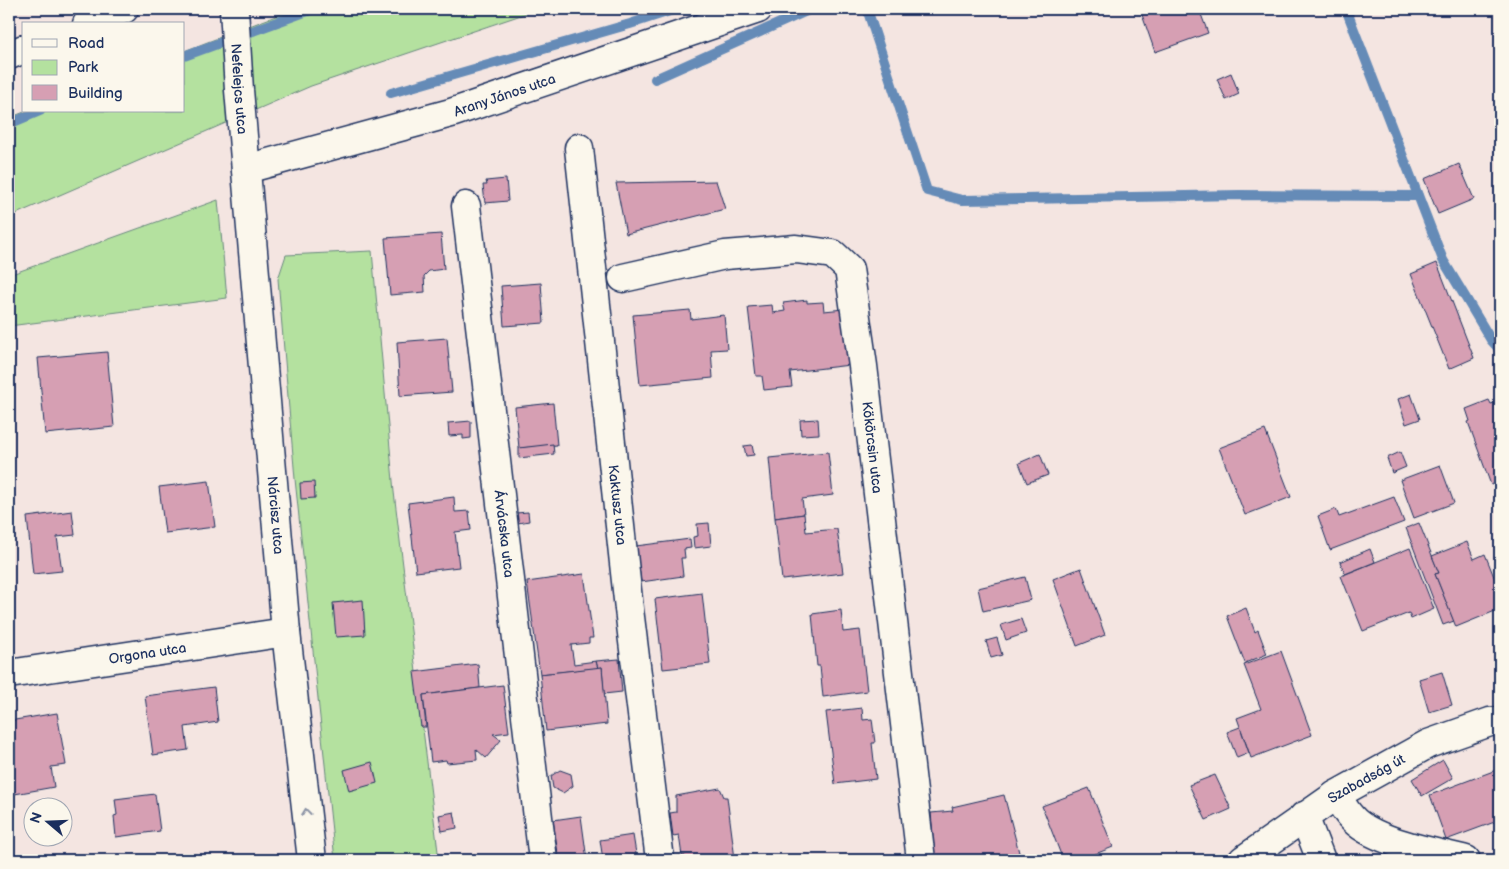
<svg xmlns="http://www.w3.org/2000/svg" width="1509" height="869" font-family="'Balsamiq Sans',sans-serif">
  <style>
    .green { fill: #b4e19f; stroke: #68887e }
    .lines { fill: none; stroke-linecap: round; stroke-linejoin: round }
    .stream { stroke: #658bb7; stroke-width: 10 }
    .building { fill: #d69fb3; stroke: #1b2f5e }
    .minor-casing { stroke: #1b2f5e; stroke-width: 31 }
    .major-casing { stroke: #1b2f5e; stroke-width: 31 }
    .highway-casing { stroke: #1b2f5e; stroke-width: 31 }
    .minor { stroke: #fbf7ec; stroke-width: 28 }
    .major { stroke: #fbf7ec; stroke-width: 28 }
    .highway { stroke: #fbf7ec; stroke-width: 28 }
    .oneway { stroke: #8b93a5 }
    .labels { text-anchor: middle; stroke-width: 4; stroke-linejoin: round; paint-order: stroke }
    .street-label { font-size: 14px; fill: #1b2f5e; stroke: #fbf7ec }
  </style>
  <rect width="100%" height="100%" fill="#f4e5e1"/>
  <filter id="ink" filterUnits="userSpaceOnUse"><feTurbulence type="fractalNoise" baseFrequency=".02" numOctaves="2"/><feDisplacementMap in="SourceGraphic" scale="10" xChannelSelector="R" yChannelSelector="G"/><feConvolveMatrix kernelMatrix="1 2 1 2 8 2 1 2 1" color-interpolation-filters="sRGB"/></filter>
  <g filter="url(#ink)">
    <!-- green -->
    <g class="green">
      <path d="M294 9H539L311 86 9 217V118L27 111H184V51Z"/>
      <path d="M218 200 227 298 9 326V275Z"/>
      <path d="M372 251 394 492 439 860H335L295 479 278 279 286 255Z"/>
    </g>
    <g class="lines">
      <!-- stream -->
      <g class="stream">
        <path d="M867 9 927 191 962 200 1239 195 1418 196"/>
        <path d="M1346 9 1443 260 1491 340 1500 350"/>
        <path d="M184 56 313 9"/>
        <path d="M655 79 811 9"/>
        <path d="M391 93 630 24 676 9"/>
        <path d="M9 124 40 111"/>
      </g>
    </g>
    <!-- building -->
    <g class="building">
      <path d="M1140 9H1199L1208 33 1155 52Z"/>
      <path d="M1231 73 1239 94 1226 100 1217 79Z"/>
      <path d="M1459 164 1474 199 1438 214 1424 179Z"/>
      <path d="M506 179 508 201 485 203 483 185H487L486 181Z"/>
      <path d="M716 181 725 209 626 234 616 183Z"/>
      <path d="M441 234 444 269 429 271 424 276 425 292 390 295 385 238Z"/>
      <path d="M1437 263 1474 358 1449 369 1411 274Z"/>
      <path d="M541 283 544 323 504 326 501 286Z"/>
      <path d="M807 300V303L823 302 824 311 844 309 850 365 790 372 792 387 764 390 762 376H756L748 307 772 305 773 313 785 311 783 303Z"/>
      <path d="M690 310 691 319 724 315 727 349 711 350 713 378 640 385 633 315Z"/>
      <path d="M447 338 452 392 400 396 397 342Z"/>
      <path d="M107 352 114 427 45 434 38 358Z"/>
      <path d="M1411 394 1420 419 1406 424 1398 399Z"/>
      <path d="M1489 400 1491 404 1500 401V481L1491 485 1468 422 1470 421 1466 409Z"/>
      <path d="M553 403 557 445 519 448 515 407Z"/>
      <path d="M818 419 819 434 801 435 800 420Z"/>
      <path d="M471 421V438L463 439V435L449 436 448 423Z"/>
      <path d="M1265 430 1291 497 1245 515 1219 448Z"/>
      <path d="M553 444 554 454 519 458V448Z"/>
      <path d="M752 445 754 455 746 456 744 446Z"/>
      <path d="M828 452 833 495 802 499 804 514 775 518 769 458Z"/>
      <path d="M1400 452 1406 467 1392 473 1387 458Z"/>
      <path d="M1040 454 1048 475 1027 483 1019 463Z"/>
      <path d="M1440 465 1454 503 1414 518 1400 480Z"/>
      <path d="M209 481 215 527 165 533 159 487Z"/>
      <path d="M314 482 315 498 301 499 300 483Z"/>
      <path d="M454 497 455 512 469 511 471 530 455 532 459 567 416 572 408 503Z"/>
      <path d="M1394 497 1404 522 1330 550 1318 516 1336 509 1339 517Z"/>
      <path d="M72 511 75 535 57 537 62 571 33 574 27 517Z"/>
      <path d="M528 512 529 521 518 523 516 513Z"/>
      <path d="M804 514 806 532 837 529 843 573 782 580 775 518Z"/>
      <path d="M709 523 711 546 694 548 693 537 698 536 697 524Z"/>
      <path d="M1419 523 1439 573 1435 574 1454 621 1443 625 1406 528Z"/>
      <path d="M690 539 691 548 684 549 685 558H681L683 576 641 582 636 546Z"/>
      <path d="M1467 542 1474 559 1485 554 1500 592V609L1456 627 1435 574 1439 573 1432 556Z"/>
      <path d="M1410 548 1434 609 1411 619 1409 613 1363 631 1341 576Z"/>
      <path d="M1370 549 1375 562 1345 574 1340 562Z"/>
      <path d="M1081 568 1105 635 1077 646 1053 579Z"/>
      <path d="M584 574 593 638H589V643L571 645 574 664 596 661 598 668 540 674 527 582Z"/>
      <path d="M1025 577 1031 600 983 611 978 588Z"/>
      <path d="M702 593 710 664 663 669 655 599Z"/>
      <path d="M363 600 365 635 336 637 333 603Z"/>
      <path d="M1246 608 1255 632 1258 630 1267 654 1245 663 1227 616Z"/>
      <path d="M841 610 843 632 860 630 867 691 823 697 820 666H817L812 614Z"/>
      <path d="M1021 619 1026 633 1006 640 1001 625Z"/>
      <path d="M997 638 1002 655 991 658 986 641Z"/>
      <path d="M1281 651 1312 735 1251 758 1237 718 1261 709 1244 665Z"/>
      <path d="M619 659 622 692 604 694 602 667 598 668 596 661Z"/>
      <path d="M478 664 480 688 423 695 426 727H421L414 672Z"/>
      <path d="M602 667 607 724 546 731 540 674Z"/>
      <path d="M1442 672 1452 705 1429 712 1419 679Z"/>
      <path d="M503 685 509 732 493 734 501 740 486 758 476 749 477 760 447 763 446 760 431 762 423 695Z"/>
      <path d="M214 687 218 722 185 727 188 750 153 755 145 696Z"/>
      <path d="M862 708 863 720 872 719 875 743H872L876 779 835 784 826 712Z"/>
      <path d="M57 713 66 765 51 767 54 787 9 795V721Z"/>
      <path d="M1240 727 1249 753 1237 758 1227 732Z"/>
      <path d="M1443 760 1453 778 1422 796 1412 779Z"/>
      <path d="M372 762 377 783 349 791 344 770Z"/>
      <path d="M560 770 571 774 573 786 563 793 553 788 551 776Z"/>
      <path d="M1496 770 1500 780V820L1446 840 1430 795Z"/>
      <path d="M1215 775 1231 809 1206 820 1189 785Z"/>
      <path d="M720 788 724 797H727L735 859 686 860 685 856H682L679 835 673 836 670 813 676 812V796Z"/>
      <path d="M1089 788 1113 847 1080 860H1063L1042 806Z"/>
      <path d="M155 794 160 831 116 837 114 816 117 815 115 799Z"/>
      <path d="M1004 795 1021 860H935L931 813 953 811 952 807Z"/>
      <path d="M454 812 457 828 442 831 439 815Z"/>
      <path d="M581 816 587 860H559L553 820Z"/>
      <path d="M633 835 637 860H603L600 840Z"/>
    </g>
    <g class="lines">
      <!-- minor casing -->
      <g class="minor-casing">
        <g id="minor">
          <path id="s1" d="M234 9 239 90 286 632 312 860"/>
          <path id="s2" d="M579 148 629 609 660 860"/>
          <path id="s3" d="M246 169 451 113 758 9"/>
          <path id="s4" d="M466 206 543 860"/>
          <path id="s5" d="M623 278 725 255 796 249 833 254 849 269 863 366 921 860"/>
          <path id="s6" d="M9 674 286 632"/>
          <path d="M1336 795C1341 802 1345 811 1351 817 1372 842 1435 852 1466 860"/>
          <path d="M1304 816 1321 860"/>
        </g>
      </g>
      <!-- major casing -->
      <g class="major-casing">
        <g id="major">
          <path id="s7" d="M1243 860 1336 795 1428 744 1490 722 1500 721"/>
        </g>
      </g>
      <!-- highway casing -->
      <g class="highway-casing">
        <g id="highway">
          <path d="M87 24 124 9"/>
          <path d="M9 55 24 49"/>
        </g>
      </g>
      <!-- minor -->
      <use href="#minor" class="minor"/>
      <!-- major -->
      <use href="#major" class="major"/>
      <!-- highway -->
      <use href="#highway" class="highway"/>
    </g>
    <!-- one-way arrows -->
    <defs><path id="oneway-chevron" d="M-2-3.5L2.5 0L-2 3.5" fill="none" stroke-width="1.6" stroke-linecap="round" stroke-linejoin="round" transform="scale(1.25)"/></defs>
    <use class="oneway" href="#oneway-chevron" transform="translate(306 812) rotate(-97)"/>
  </g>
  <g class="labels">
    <!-- street labels -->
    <g class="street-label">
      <text dy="5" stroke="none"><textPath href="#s1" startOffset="80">Nefelejcs utca</textPath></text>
      <text dy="5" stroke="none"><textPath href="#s3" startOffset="269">Arany János utca</textPath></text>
      <text dy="5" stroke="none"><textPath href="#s5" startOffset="415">Kökörcsin utca</textPath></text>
      <text dy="5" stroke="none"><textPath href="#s2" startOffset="359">Kaktusz utca</textPath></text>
      <text dy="5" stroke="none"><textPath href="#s1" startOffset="508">Nárcisz utca</textPath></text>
      <text dy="5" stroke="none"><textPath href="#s4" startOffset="330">Árvácska utca</textPath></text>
      <text dy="5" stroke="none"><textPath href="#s6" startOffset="140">Orgona utca</textPath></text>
      <text dy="5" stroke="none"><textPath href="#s7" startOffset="148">Szabadság út</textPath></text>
    </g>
  </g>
  <!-- margin -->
  <rect width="1509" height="869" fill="none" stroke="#fbf7ec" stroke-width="30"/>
  <rect x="15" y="15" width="1479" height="839" fill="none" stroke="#1b2f5e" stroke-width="2" filter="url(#ink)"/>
  <!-- legend -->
  <rect x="22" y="22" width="162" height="90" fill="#fbf7ec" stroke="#a1a7b3"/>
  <rect x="32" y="39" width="25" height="8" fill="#fbf7ec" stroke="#a1a7b3"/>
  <text x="68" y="48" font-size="15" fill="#1b2f5e">Road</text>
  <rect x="32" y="60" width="25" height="15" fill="#b4e19f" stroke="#a1a7b3"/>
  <text x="68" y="72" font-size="15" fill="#1b2f5e">Park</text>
  <rect x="32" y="85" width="25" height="15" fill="#d69fb3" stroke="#a1a7b3"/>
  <text x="68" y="98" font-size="15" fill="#1b2f5e">Building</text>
  <!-- north arrow -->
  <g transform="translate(48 822) rotate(289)"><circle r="24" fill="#fbf7ec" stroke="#a1a7b3"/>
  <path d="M0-4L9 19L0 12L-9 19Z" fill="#1b2f5e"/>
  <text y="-8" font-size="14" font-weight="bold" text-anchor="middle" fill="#1b2f5e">N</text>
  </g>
</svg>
